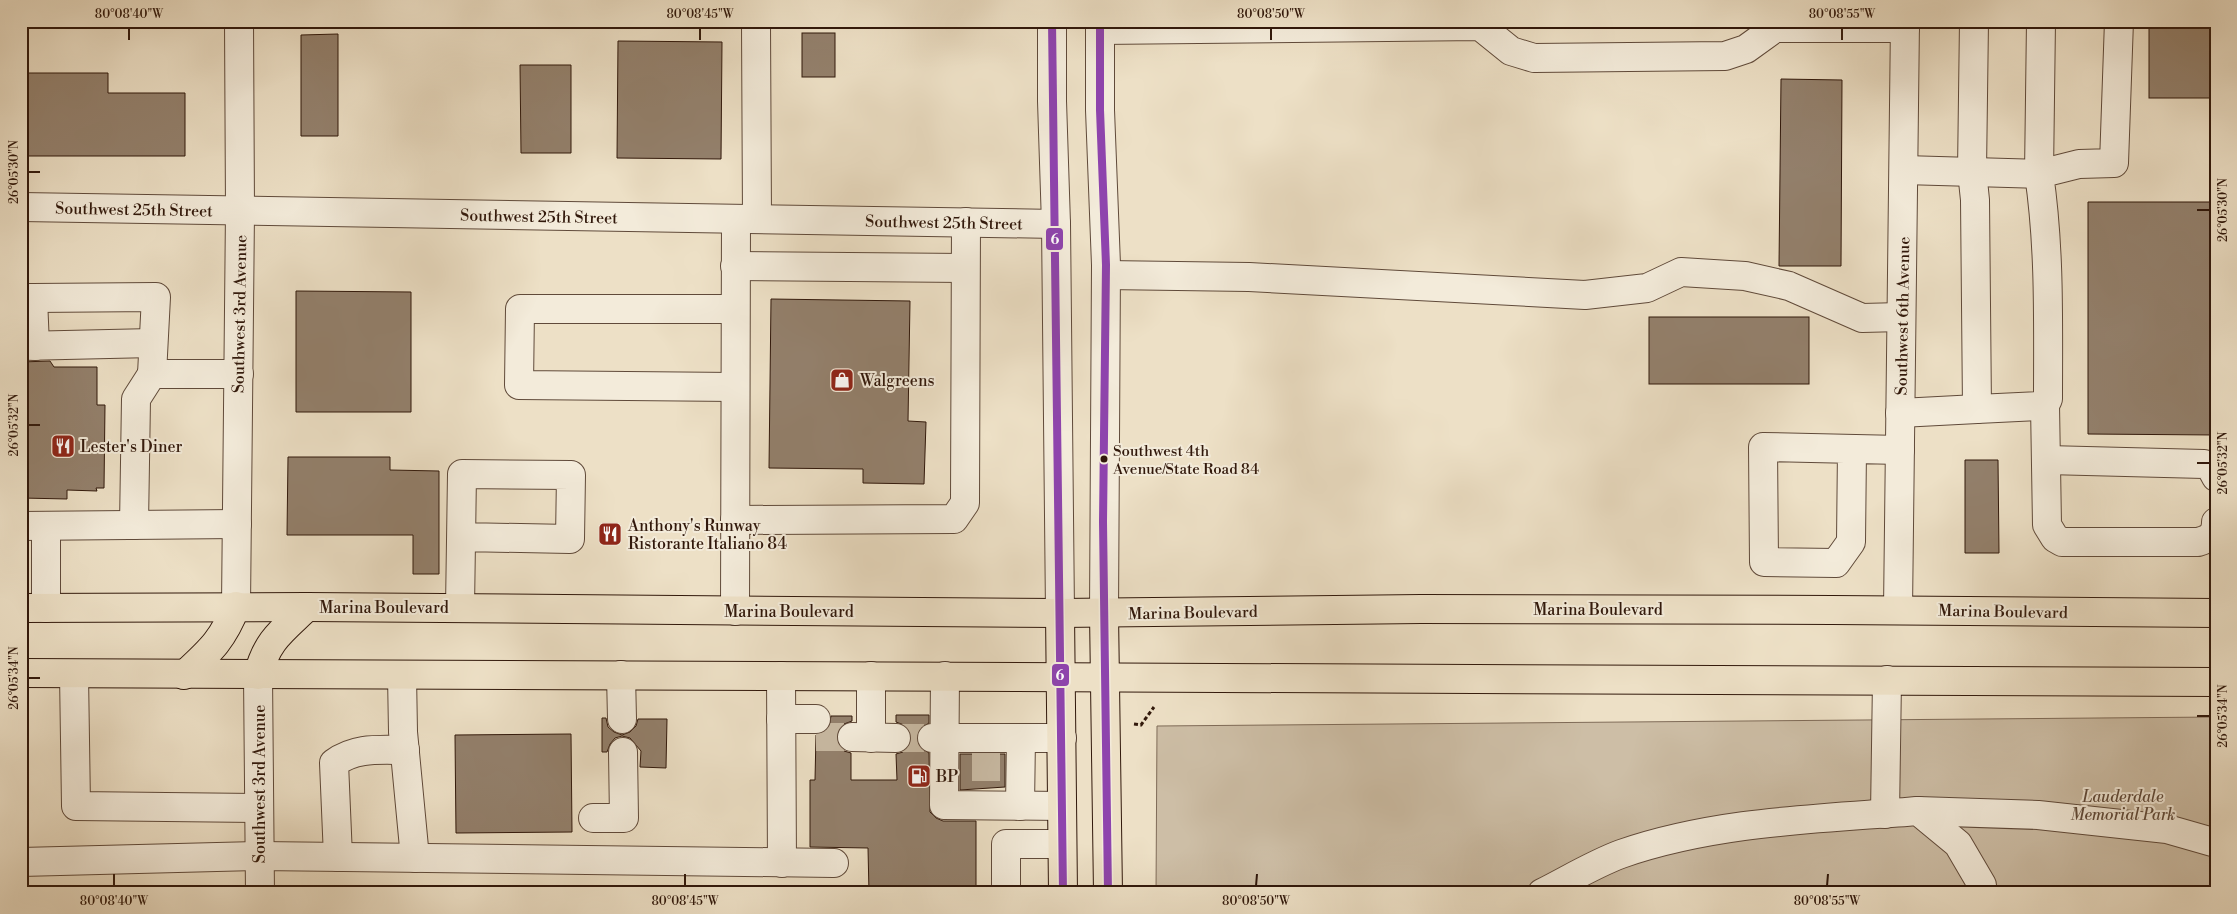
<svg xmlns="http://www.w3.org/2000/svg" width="2237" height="914" font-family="'Libre Bodoni',serif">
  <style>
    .green { fill: #cdbea6; stroke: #7f6b58 }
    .building { fill: #93806c; stroke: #31180b }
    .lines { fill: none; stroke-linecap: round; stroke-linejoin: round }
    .minor-tunnel { stroke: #c7b8a1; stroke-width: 28; stroke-dasharray: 28 14; stroke-linecap: butt }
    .minor-casing { stroke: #604a3a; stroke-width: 30 }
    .major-casing { stroke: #31180b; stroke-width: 30 }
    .path { stroke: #31180b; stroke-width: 3; stroke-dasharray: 4 2.5; stroke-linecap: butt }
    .minor { stroke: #f3ebda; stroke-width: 28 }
    .major { stroke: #ede0c6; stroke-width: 28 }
    .bus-1-casing { stroke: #f3ebda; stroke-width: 11 }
    .bus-1 { stroke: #8e44ad; stroke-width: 8 }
    .ticks { fill: none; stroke: #31180b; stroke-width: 2 }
    .bus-dot { fill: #31180b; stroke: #f3ebda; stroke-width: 2 }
    .labels { text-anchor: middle; stroke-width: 4; stroke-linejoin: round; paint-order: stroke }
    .bus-label { font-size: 15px; fill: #31180b; stroke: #f3ebda; text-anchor: start }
    .street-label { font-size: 16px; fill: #31180b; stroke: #f3ebda }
    .poi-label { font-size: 16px; fill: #31180b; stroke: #f3ebda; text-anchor: start }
    .park-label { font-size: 16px; font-style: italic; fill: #604a3a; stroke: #f3ebda }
    .line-badge { stroke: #f3ebda; stroke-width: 2 }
    .badge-label { font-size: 14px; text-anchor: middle; font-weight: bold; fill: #fff }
    .neatline { fill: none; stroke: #31180b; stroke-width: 2 }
    .ticks-label { font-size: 12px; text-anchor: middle; fill: #31180b }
  </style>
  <rect width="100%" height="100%" fill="#ede0c6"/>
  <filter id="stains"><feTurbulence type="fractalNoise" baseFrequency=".004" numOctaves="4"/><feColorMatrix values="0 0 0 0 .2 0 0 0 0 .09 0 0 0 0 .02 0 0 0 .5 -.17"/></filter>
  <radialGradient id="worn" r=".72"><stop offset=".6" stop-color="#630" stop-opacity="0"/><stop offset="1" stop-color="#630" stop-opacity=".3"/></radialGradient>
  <!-- green -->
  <path class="green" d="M2216 717V893H1156L1157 726Z"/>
  <!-- building -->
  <g class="building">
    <rect x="2149" y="21" width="67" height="77"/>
    <rect x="802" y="33" width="33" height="44"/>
    <path d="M338 34V136H301V35Z"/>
    <path d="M618 41 722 42 721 159 617 158Z"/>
    <path d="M520 65H571V153H521Z"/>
    <path d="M27 73H108V93H185V156H26Z"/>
    <path d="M1781 79 1842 80 1841 266H1779Z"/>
    <path d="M2088 202H2216V435L2088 434Z"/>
    <path d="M296 291 411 292V412H296Z"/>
    <path d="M771 299 910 301 908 421 926 422 924 484 863 483V469L769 468Z"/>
    <rect x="1649" y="317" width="160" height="67"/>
    <path d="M50 361 54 367H97V405H105L104 488H96L97 491 67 490V499L22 498 21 362Z"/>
    <path d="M288 457H390V470L439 471V574H413V535H287Z"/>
    <path d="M1965 460H1998L1999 553H1965Z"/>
    <path d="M896 715H929V723L919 730 916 738 919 746 929 753 930 812 936 818 943 821H976V893H869L868 848 810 847V780H815L816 735 823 733 829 727 831 716H852V721L844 724 839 728 836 736 839 745 844 751 851 753V780H897L896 754 903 752 909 746 912 738 910 731 904 725 896 722Z"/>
    <path d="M602 718H606L608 727 614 732 622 735 630 732 636 726 638 719H667L666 768 640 767 641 751 630 738 622 736 615 738 610 744 607 752H602Z"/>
    <path d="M571 734 572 832 456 833 455 735Z"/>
    <path d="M960 754H1005V787L960 790Z"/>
  </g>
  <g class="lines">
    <!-- minor-tunnel -->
    <g class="minor-tunnel">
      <path d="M816 737H852"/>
      <path d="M896 738H932"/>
      <path d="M986 753V787"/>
    </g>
    <!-- minor casing -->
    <g class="minor-casing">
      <g id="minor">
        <path d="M1052 21V101L1056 224 1060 613"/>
        <path d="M1100 21V110L1106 265 1104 613"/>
        <path d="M756 25 757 219"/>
        <path d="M1100 30 1480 26 1511 51 1534 58 1725 56 1746 49 1775 28H1905"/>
        <path d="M1904 170 2039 174 2041 21"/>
        <path d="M21 207 1056 224"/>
        <path d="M735 266 965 268"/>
        <path d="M1106 275 1249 277 1585 295 1647 288 1681 272 1745 276 1789 286 1862 318 1901 317"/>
        <path d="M21 298H33L35 346"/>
        <path d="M33 298 156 297 152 374"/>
        <path d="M21 346 153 343"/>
        <path d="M735 387 519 385 520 309H735"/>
        <path d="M2045 405 2047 525 2055 538 2062 542H2198C2209 539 2216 535 2216 522"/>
        <path d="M1977 409 2038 406 2045 405 2048 399C2048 324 2050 249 2039 174L2079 164 2114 163 2119 21"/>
        <path d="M1900 413 1977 409 1975 200 1972 171 1974 21"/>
        <path d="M1852 449 1851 542 1836 563 1764 562 1763 447 1900 450"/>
        <path d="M2047 460 2204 464 2210 466 2216 477"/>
        <path d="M735 520 954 519 965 503 966 222"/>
        <path d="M134 525 136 399 152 374H239"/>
        <path d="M21 526 237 524"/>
        <path d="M236 606 240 211 239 21"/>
        <path d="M46 608V526"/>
        <path d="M460 608 462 474 571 475 570 539 462 537"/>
        <path d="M1898 610 1905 21"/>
        <path d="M735 611 736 219"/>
        <path d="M74 674 76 806 259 808"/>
        <path d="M258 675 260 893"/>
        <path d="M402 675 403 732 415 858"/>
        <path d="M621 675 622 719"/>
        <path d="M781 676 782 863"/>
        <path d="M945 676 944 805 1062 806"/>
        <path d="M781 719H816"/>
        <path d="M852 737 896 738"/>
        <path d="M871 738V676"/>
        <path d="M932 738H1062"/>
        <path d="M1020 806 1021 738"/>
        <path d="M1918 811 2038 815 2167 829 2216 843"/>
        <path d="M1885 814 1887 680"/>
        <path d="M593 818H624L623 752"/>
        <path d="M338 857 334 763C356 747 379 750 405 750"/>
        <path d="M21 862 260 856 834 863"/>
        <path d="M1006 893V844H1062"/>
        <path d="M1542 893C1568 880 1594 864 1621 854 1716 821 1819 819 1918 811L1958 844 1982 885V893"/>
      </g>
    </g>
    <!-- major casing -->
    <g class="major-casing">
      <g id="major">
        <path d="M21 608 307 607 1060 613 1421 609 1833 610 2216 613"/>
        <path d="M1060 613 1063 893"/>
        <path d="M1104 613 1108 893"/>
        <path d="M21 673 2216 682"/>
        <path d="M184 675C210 651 223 640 236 606"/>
        <path d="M258 675C267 640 282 631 307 607"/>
      </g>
    </g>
    <!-- path -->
    <path class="path" d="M1134 724 1141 725 1154 707"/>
    <!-- minor -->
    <use href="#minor" class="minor"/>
    <!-- major -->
    <use href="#major" class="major"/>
    <!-- bus-1 casing -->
    <g class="bus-1-casing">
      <g id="bus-1">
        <path d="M1052 21 1063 893"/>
        <path d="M1100 21V110L1106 265 1103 522 1108 893"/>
      </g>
    </g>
    <!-- bus-1 -->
    <use href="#bus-1" class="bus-1"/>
  </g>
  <!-- ticks -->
  <path class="ticks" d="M129 40V28M700 40V28M1271 40V28M1842 40V28M28 172H40M2197 210H2210M28 425H40M2197 463H2210M28 678H40M2197 716H2210M114 886V874M685 886V874M1256 886 1257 874M1827 886 1828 874"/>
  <!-- icons -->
  <defs>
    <g id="shop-square" transform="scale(1.25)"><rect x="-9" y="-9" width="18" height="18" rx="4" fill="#8f2418" stroke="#f3ebda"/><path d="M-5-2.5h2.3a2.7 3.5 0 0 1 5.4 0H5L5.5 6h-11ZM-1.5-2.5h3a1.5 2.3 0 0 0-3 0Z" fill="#fff"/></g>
    <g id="restaurant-square" transform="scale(1.25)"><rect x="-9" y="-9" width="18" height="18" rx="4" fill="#8f2418" stroke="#f3ebda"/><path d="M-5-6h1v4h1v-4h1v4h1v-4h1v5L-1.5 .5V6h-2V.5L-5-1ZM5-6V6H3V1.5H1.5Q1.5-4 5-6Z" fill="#fff"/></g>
    <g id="fuel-square" transform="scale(1.25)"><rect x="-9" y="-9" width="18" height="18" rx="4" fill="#8f2418" stroke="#f3ebda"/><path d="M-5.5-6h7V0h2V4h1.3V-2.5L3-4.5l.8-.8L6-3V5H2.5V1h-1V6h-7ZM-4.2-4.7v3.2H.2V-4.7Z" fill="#fff"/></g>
  </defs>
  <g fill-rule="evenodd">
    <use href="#shop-square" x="842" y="380"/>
    <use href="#restaurant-square" x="63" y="446"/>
    <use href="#restaurant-square" x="610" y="534"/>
    <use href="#fuel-square" x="919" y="776"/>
  </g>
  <!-- markers -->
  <circle class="bus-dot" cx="1104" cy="459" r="4.5"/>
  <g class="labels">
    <!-- bus labels -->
    <g class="bus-label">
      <text x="1113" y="456">Southwest 4th<tspan x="1113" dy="18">Avenue/State Road 84</tspan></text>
    </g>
    <!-- street labels -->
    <g class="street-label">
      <text transform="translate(134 209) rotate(1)" y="6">Southwest 25th Street</text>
      <text transform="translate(539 216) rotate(1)" y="6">Southwest 25th Street</text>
      <text transform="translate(944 222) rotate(1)" y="6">Southwest 25th Street</text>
      <text transform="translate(239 314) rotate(-89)" y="6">Southwest 3rd Avenue</text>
      <text transform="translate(1902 316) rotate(-89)" y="6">Southwest 6th Avenue</text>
      <text x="384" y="613">Marina Boulevard</text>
      <text x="1598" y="615">Marina Boulevard</text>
      <text x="789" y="617">Marina Boulevard</text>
      <text transform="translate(2003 611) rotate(1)" y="6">Marina Boulevard</text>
      <text transform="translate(1193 612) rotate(-1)" y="6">Marina Boulevard</text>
      <text transform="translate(259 784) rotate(-90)" y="6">Southwest 3rd Avenue</text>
    </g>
    <!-- poi labels -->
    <g class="poi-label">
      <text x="860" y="386">Walgreens</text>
      <text x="80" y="452">Lester's Diner</text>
      <text x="628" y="531">Anthony's Runway<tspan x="628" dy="18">Ristorante Italiano 84</tspan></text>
      <text x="936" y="782">BP</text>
    </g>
    <!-- park labels -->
    <g class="park-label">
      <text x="2123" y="802">Lauderdale<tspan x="2123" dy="18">Memorial Park</tspan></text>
    </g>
  </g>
  <g class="line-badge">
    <rect x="1045" y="227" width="19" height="24" rx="5" fill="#8e44ad"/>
    <rect x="1051" y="663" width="19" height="24" rx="5" fill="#8e44ad"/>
  </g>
  <g class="badge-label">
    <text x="1055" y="244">6</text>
    <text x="1060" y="680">6</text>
  </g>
  <!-- margin -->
  <rect width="2237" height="914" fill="none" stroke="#ede0c6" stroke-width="55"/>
  <rect x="28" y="28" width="2182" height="858" class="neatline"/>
  <g class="ticks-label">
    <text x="129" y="18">80°08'40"W</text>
    <text x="700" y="18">80°08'45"W</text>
    <text x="1271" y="18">80°08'50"W</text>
    <text x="1842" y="18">80°08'55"W</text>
    <text transform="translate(14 172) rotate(-90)" y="4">26°05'30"N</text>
    <text transform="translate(2223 210) rotate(-90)" y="4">26°05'30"N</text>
    <text transform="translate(14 425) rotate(-90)" y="4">26°05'32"N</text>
    <text transform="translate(2223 463) rotate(-90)" y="4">26°05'32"N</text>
    <text transform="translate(14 678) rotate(-90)" y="4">26°05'34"N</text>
    <text transform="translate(2223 716) rotate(-90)" y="4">26°05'34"N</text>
    <text x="114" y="905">80°08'40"W</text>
    <text x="685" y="905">80°08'45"W</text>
    <text x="1256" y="905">80°08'50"W</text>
    <text x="1827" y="905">80°08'55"W</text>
  </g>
  <rect width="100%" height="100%" filter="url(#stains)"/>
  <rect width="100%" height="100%" fill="url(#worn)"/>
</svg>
